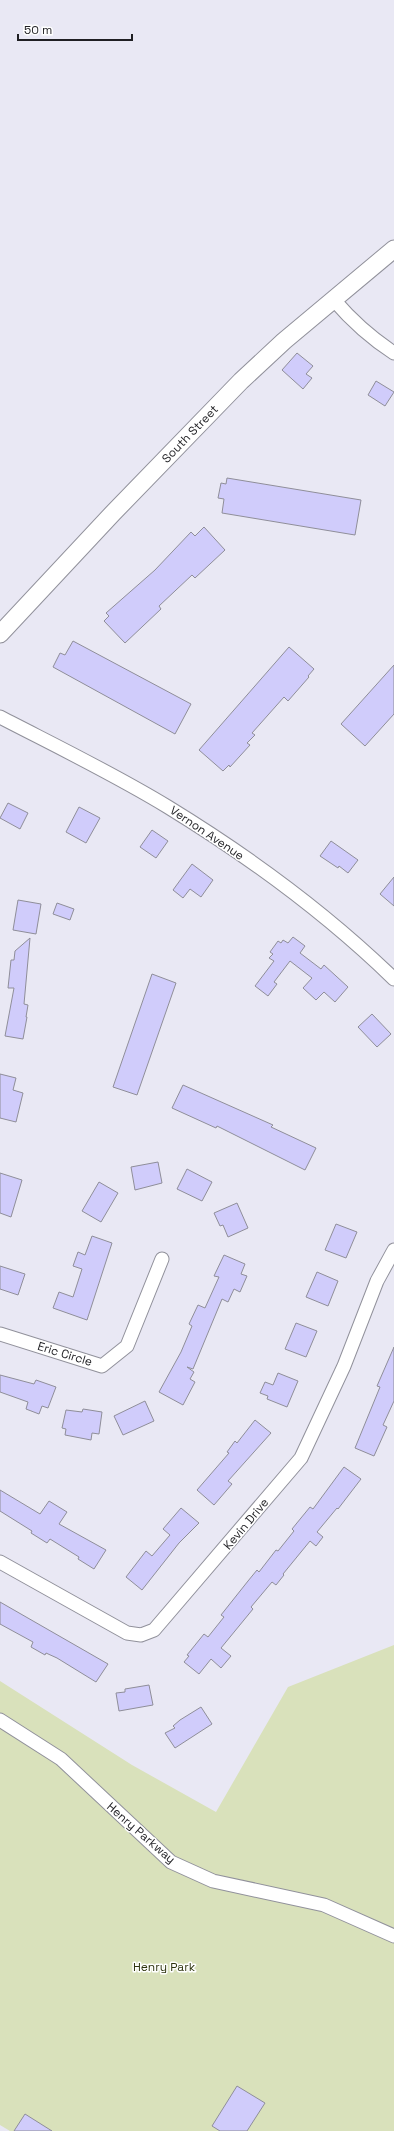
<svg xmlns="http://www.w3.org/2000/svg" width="394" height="2131" font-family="'Space Grotesk',sans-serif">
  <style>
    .green { fill: #d9e1bb }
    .building { fill: #d0ccfb; stroke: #8f8e99 }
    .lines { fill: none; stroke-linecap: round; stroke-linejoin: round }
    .minor-casing { stroke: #91919b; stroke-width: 15 }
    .tertiary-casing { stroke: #91919b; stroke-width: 19 }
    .minor { stroke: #fff; stroke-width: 13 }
    .tertiary { stroke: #fff; stroke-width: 17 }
    .labels { text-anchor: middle; stroke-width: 3; stroke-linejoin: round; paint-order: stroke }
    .street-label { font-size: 12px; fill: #1f1f23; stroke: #fff }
    .park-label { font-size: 12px; fill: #2e340f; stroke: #fff }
  </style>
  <rect width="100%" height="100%" fill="#e9e8f4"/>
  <!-- green -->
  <path class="green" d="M394 1645V2131H10L0 2125V1681L132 1765 216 1812 288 1687Z"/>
  <!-- building -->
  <g class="building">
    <path d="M297 353 313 366 306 374 312 378 303 389 282 370Z"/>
    <path d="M376 381 394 392 385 406 368 395Z"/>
    <path d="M227 478 361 500 355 535 222 513 224 499 218 498 221 483 226 484Z"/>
    <path d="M204 527 225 550 195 578 192 575 159 606 161 609 125 643 104 621 109 616 106 613 155 570 191 532 195 536Z"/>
    <path d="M73 641 191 704 175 734 53 667 60 653 65 655Z"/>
    <path d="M289 647 314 669 308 676 309 677 288 701 284 697 252 733 255 735 247 743 250 745 230 767 229 765 223 771 199 750Z"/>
    <path d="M394 665V714L365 746 341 724Z"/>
    <path d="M8 803 28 813 20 829 0 818Z"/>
    <path d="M79 807 100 818 86 843 66 832Z"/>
    <path d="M152 830 168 841 156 858 140 847Z"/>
    <path d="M331 841 358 860 348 873 339 866 338 868 320 856Z"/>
    <path d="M192 864 213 880 201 897 190 889 183 898 173 890Z"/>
    <path d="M394 877V906L380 894Z"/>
    <path d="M18 900 41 904 36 934 13 930Z"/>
    <path d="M57 903 74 909 70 920 53 914Z"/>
    <path d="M293 937 305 946 300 953 321 969 324 965 348 987 335 1002 324 992 316 1000 303 988 312 978 290 961 274 982 277 984 268 996 255 986 274 961 269 958 273 954 270 952 278 941 281 943 283 940 288 943Z"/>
    <path d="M30 938 24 1004 28 1005 26 1017H27L23 1039 5 1036 14 988H8L11 960H14L15 951Z"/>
    <path d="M152 974 176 983 137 1095 113 1087Z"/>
    <path d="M372 1014 391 1034 377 1047 358 1027Z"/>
    <path d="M0 1074 16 1078 13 1090 23 1093 16 1122 0 1118Z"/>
    <path d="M183 1085 273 1125 271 1127 316 1148 305 1170 217 1126 216 1128 172 1108Z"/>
    <path d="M158 1162 162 1183 135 1190 131 1167Z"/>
    <path d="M187 1169 212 1182 202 1201 177 1189Z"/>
    <path d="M0 1173 22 1180 11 1217 0 1213Z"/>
    <path d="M99 1182 118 1193 101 1222 82 1211Z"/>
    <path d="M237 1203 248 1228 228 1237 223 1225 220 1226 214 1213Z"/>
    <path d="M336 1224 357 1232 346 1258 325 1250Z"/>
    <path d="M92 1236 112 1243 87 1320 53 1308 59 1292 73 1297 82 1269 73 1266 78 1252 85 1255Z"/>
    <path d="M224 1255 245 1264 241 1274 247 1276 240 1292 234 1289 228 1302 222 1299 193 1369 187 1367 194 1372 190 1379 195 1382 183 1405 159 1392 181 1352 192 1326 189 1324 198 1305 205 1308 219 1277 214 1276Z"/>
    <path d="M0 1266 25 1274 18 1295 0 1289Z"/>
    <path d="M317 1272 338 1281 328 1306 306 1297Z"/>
    <path d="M296 1323 317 1331 306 1357 285 1349Z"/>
    <path d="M394 1347V1401L383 1425 387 1427 374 1456 355 1448 380 1387 377 1386Z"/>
    <path d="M278 1373 298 1381 287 1407 267 1399 268 1396 260 1393 265 1382 273 1385Z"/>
    <path d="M0 1375 34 1384 36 1380 56 1387 48 1408 42 1406 39 1414 26 1409 28 1402 0 1392Z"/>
    <path d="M145 1401 154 1421 123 1435 114 1416Z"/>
    <path d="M83 1409 102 1412 99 1434 92 1433 91 1440 65 1435 66 1429 62 1428 66 1410 82 1412Z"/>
    <path d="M255 1420 271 1433 228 1481 232 1484 214 1505 197 1490 229 1453 227 1452 235 1441 237 1443Z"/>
    <path d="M344 1467 361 1479 338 1509 337 1508 317 1532 323 1537 316 1546 310 1541 283 1574 284 1575 276 1585 272 1582 251 1607 253 1609 221 1648 231 1656 221 1668 211 1659 199 1674 184 1662 189 1656 187 1655 204 1634 208 1637 224 1617 221 1615 248 1581 257 1570 259 1572 276 1550 278 1551 294 1531 292 1529 310 1507 313 1509Z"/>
    <path d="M0 1490 40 1514 49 1501 67 1512 59 1524 106 1550 94 1569 78 1559 79 1557 50 1539 47 1543 31 1533 32 1531 0 1511Z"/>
    <path d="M181 1508 199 1523 179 1543 142 1590 126 1577 146 1551 152 1556 170 1535 163 1529Z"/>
    <path d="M0 1602 108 1664 96 1682 57 1658 46 1653 45 1655 31 1647 33 1642 0 1624Z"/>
    <path d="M149 1685 153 1705 119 1711 116 1693 125 1692V1689Z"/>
    <path d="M201 1707 212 1724 175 1748 165 1733 175 1728 173 1726 180 1720Z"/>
    <path d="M237 2086 265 2103 247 2131H220L212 2126Z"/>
    <path d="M25 2114 52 2131H14Z"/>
  </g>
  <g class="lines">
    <!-- minor casing -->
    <g class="minor-casing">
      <g id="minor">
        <path d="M334 300C352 321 371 338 394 353"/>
        <path d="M0 717C56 746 114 774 168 807 248 856 327 914 394 979"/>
        <path d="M0 1334 102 1366 127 1346 162 1259"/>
        <path d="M0 1562 127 1633 141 1635 154 1630 301 1458 344 1366 377 1281 394 1250"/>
        <path d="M0 1720 61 1759 171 1862 213 1881 324 1905 394 1936"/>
      </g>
    </g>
    <!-- tertiary casing -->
    <g class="tertiary-casing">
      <path id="tertiary" d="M0 634 113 513 241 381 284 341 394 249"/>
    </g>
    <!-- minor -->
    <use href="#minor" class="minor"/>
    <!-- tertiary -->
    <use href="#tertiary" class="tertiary"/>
  </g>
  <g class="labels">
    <!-- street labels -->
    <g class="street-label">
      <text transform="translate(190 434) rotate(-46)" y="4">South Street</text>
      <text transform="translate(207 833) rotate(34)" y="4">Vernon Avenue</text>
      <text transform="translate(65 1354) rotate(17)" y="4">Eric Circle</text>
      <text transform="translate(246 1524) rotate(-50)" y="4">Kevin Drive</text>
      <text transform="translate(141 1833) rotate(41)" y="4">Henry Parkway</text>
    </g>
    <!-- park labels -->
    <g class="park-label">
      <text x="164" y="1971">Henry Park</text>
    </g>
  </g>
  <!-- scale -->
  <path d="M18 34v6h114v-6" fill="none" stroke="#1f1f23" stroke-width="2"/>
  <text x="24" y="34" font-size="12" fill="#1f1f23" stroke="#ffffff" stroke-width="3" paint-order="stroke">50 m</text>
</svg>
